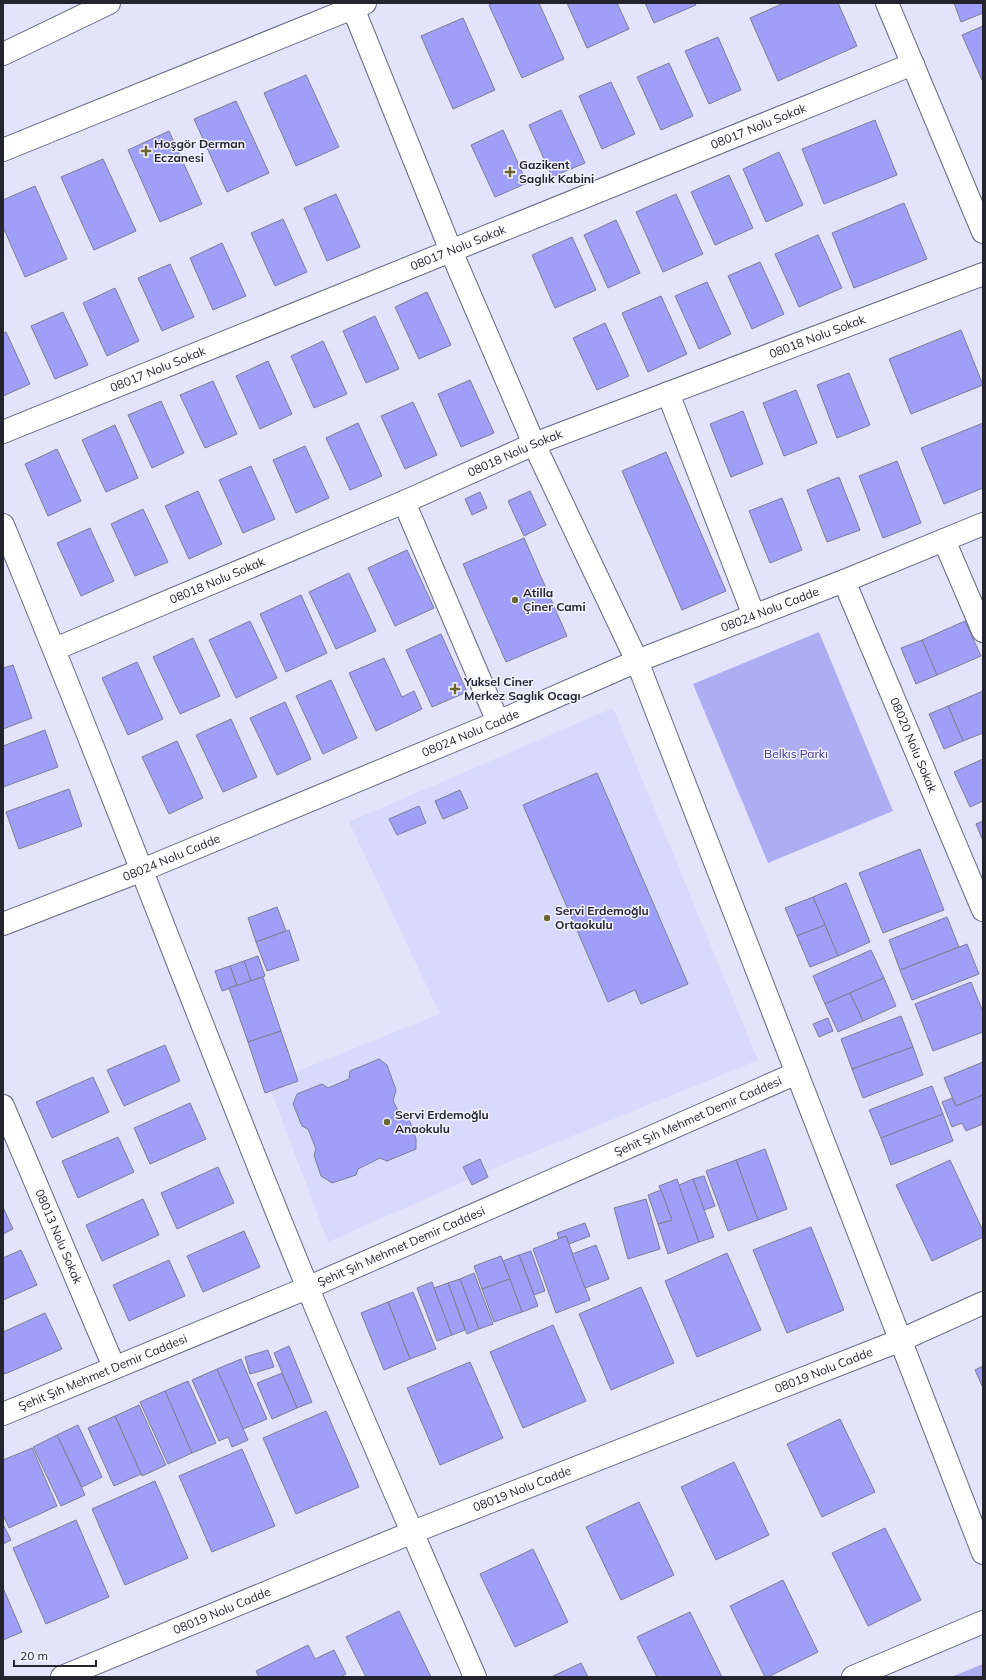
<svg xmlns="http://www.w3.org/2000/svg" width="986" height="1680" font-family="Mulish,sans-serif">
  <style>
    .built { fill: #d7d9fd }
    .green { fill: #acadf3 }
    .building { fill: #a09ff7; stroke: #7c7d97 }
    .lines { fill: none; stroke-linecap: round; stroke-linejoin: round }
    .minor-casing { stroke: #666780; stroke-width: 24 }
    .minor { stroke: #fff; stroke-width: 22 }
    .poi-dot { fill: #6a6531; stroke: #f2f3ff; stroke-width: 1.5 }
    .labels { text-anchor: middle; stroke-width: 3; stroke-linejoin: round; paint-order: stroke }
    .street-label { font-size: 12px; fill: #24242f; stroke: #f2f3ff }
    .poi-label { font-size: 12px; font-weight: bold; fill: #24242f; stroke: #f2f3ff; text-anchor: start }
    .park-label { font-size: 12px; fill: #3d2e91; stroke: #f2f3ff }
  </style>
  <rect width="100%" height="100%" fill="#e3e4fc"/>
  <!-- built -->
  <path class="built" d="M613 708 758 1060 511 1161 328 1242 268 1083 440 1014 349 822Z"/>
  <!-- green -->
  <g class="green">
    <path d="M819 632 893 811 768 863 693 684Z"/>
    <path d="M983 1664V1677H951Z"/>
  </g>
  <!-- building -->
  <g class="building">
    <path d="M494 3H539L564 59 522 78 489 5Z"/>
    <path d="M567 3H617L629 29 587 48Z"/>
    <path d="M645 3H695L696 5 654 23Z"/>
    <path d="M784 3H838L857 46 778 81 750 18Z"/>
    <path d="M954 3H983V13L961 22Z"/>
    <path d="M463 18 495 90 453 109 421 36Z"/>
    <path d="M983 26V79L982 80 962 35Z"/>
    <path d="M718 37 741 90 709 104 685 51Z"/>
    <path d="M669 63 693 116 661 130 637 77Z"/>
    <path d="M306 75 339 147 296 166 264 93Z"/>
    <path d="M611 82 635 134 602 149 579 96Z"/>
    <path d="M236 101 269 173 227 192 194 119Z"/>
    <path d="M561 110 585 163 552 177 529 125Z"/>
    <path d="M875 120 897 175 824 204 802 149Z"/>
    <path d="M503 130 527 183 495 197 471 145Z"/>
    <path d="M169 131 202 204 160 222 128 150Z"/>
    <path d="M779 152 803 205 766 222 743 169Z"/>
    <path d="M103 159 136 231 94 250 61 177Z"/>
    <path d="M729 175 753 228 715 245 691 192Z"/>
    <path d="M35 186 67 259 25 277 3 227V200Z"/>
    <path d="M336 194 360 247 327 261 304 208Z"/>
    <path d="M676 194 703 254 663 272 636 212Z"/>
    <path d="M904 203 927 259 854 288 832 233Z"/>
    <path d="M283 219 307 272 275 286 251 233Z"/>
    <path d="M616 220 640 273 608 288 584 235Z"/>
    <path d="M818 235 842 288 799 307 775 254Z"/>
    <path d="M572 237 596 290 555 308 532 255Z"/>
    <path d="M222 243 246 296 213 310 190 258Z"/>
    <path d="M760 262 784 314 752 329 728 276Z"/>
    <path d="M170 264 194 317 162 331 138 278Z"/>
    <path d="M707 282 731 334 699 349 675 296Z"/>
    <path d="M115 288 139 341 107 356 83 303Z"/>
    <path d="M427 292 451 345 419 359 395 307Z"/>
    <path d="M661 296 687 354 648 372 622 313Z"/>
    <path d="M63 312 88 365 55 379 31 326Z"/>
    <path d="M375 316 399 369 366 383 343 331Z"/>
    <path d="M605 323 629 376 597 390 573 338Z"/>
    <path d="M961 330 983 385 911 414 889 359Z"/>
    <path d="M6 332 30 384 3 396V333Z"/>
    <path d="M323 341 347 394 314 408 291 356Z"/>
    <path d="M268 361 292 414 260 429 236 376Z"/>
    <path d="M849 373 870 425 837 438 817 385Z"/>
    <path d="M470 380 494 433 461 447 438 394Z"/>
    <path d="M213 381 237 434 205 448 180 395Z"/>
    <path d="M796 390 817 443 784 456 763 403Z"/>
    <path d="M161 401 184 453 152 468 128 415Z"/>
    <path d="M413 402 437 455 405 469 381 416Z"/>
    <path d="M743 411 763 464 731 477 710 424Z"/>
    <path d="M358 423 382 476 350 490 326 438Z"/>
    <path d="M983 423V488L944 504 921 448Z"/>
    <path d="M115 425 138 478 106 492 82 440Z"/>
    <path d="M305 446 329 498 296 513 273 460Z"/>
    <path d="M57 449 81 501 48 516 25 464Z"/>
    <path d="M666 452 726 591 682 610 622 471Z"/>
    <path d="M897 461 921 523 883 538 859 476Z"/>
    <path d="M251 466 275 519 243 533 219 480Z"/>
    <path d="M839 477 860 530 827 542 807 490Z"/>
    <path d="M198 491 222 544 189 559 165 506Z"/>
    <path d="M530 491 546 525 524 536 508 501Z"/>
    <path d="M480 492 487 508 472 515 465 499Z"/>
    <path d="M782 498 802 550 770 563 749 511Z"/>
    <path d="M143 509 168 562 135 576 111 524Z"/>
    <path d="M90 528 114 581 81 596 57 543Z"/>
    <path d="M524 538 567 636 506 662 463 564Z"/>
    <path d="M407 550 434 608 395 626 368 568Z"/>
    <path d="M349 573 376 631 336 649 309 592Z"/>
    <path d="M301 595 327 653 286 672 260 614Z"/>
    <path d="M250 621 277 678 236 698 209 640Z"/>
    <path d="M965 621 981 656 937 675 922 640Z"/>
    <path d="M441 634 467 692 432 707 406 650Z"/>
    <path d="M193 638 220 696 180 714 153 657Z"/>
    <path d="M922 640 937 675 916 684 901 648Z"/>
    <path d="M384 658 402 697 414 691 422 709 376 731 349 673Z"/>
    <path d="M137 662 163 719 128 735 102 678Z"/>
    <path d="M13 665 32 718 3 729V668Z"/>
    <path d="M331 680 357 738 323 754 296 696Z"/>
    <path d="M983 691V733L963 741 948 706Z"/>
    <path d="M285 702 311 759 277 775 250 718Z"/>
    <path d="M948 706 963 741 944 749 929 714Z"/>
    <path d="M231 719 257 777 223 792 196 735Z"/>
    <path d="M45 730 58 767 3 787V746Z"/>
    <path d="M177 741 203 798 169 814 142 757Z"/>
    <path d="M983 759V801L970 807 954 772Z"/>
    <path d="M597 773 688 984 641 1004 635 990 608 1002 523 805Z"/>
    <path d="M69 789 82 826 19 849 6 812Z"/>
    <path d="M460 790 468 808 443 819 435 801Z"/>
    <path d="M419 806 426 823 397 835 389 819Z"/>
    <path d="M983 821V841L976 824Z"/>
    <path d="M920 849 944 910 883 933 859 873Z"/>
    <path d="M846 883 870 942 838 956 813 897Z"/>
    <path d="M813 897 825 925 797 936 785 908Z"/>
    <path d="M277 907 286 931 256 942 248 918Z"/>
    <path d="M947 917 959 947 900 970 889 940Z"/>
    <path d="M825 925 838 956 810 967 797 936Z"/>
    <path d="M289 930 299 960 267 971 256 942Z"/>
    <path d="M967 944 979 974 912 1000 900 970Z"/>
    <path d="M871 950 884 978 825 1004 813 976Z"/>
    <path d="M258 956 265 976 251 981 244 961Z"/>
    <path d="M244 961 251 981 237 986 230 966Z"/>
    <path d="M230 966 237 986 222 991 215 971Z"/>
    <path d="M263 977 281 1031 248 1042 229 988Z"/>
    <path d="M884 978 896 1006 863 1021 850 993Z"/>
    <path d="M971 982 983 1012V1032L933 1051 915 1004Z"/>
    <path d="M850 993 863 1021 838 1032 825 1004Z"/>
    <path d="M901 1016 913 1047 852 1069 841 1039Z"/>
    <path d="M828 1018 833 1031 819 1037 813 1024Z"/>
    <path d="M281 1031 298 1081 265 1093 248 1042Z"/>
    <path d="M165 1045 180 1081 124 1106 107 1070Z"/>
    <path d="M913 1047 923 1075 863 1098 852 1069Z"/>
    <path d="M379 1059 387 1065 396 1090 393 1101 401 1116 409 1119 416 1139V1149L387 1161 380 1158 358 1169 356 1175 332 1183 321 1176 314 1155 316 1149 308 1129 302 1126 293 1104 297 1094 322 1084 328 1088 349 1079 350 1071Z"/>
    <path d="M983 1062V1095L956 1106 944 1078Z"/>
    <path d="M93 1077 109 1112 52 1138 36 1102Z"/>
    <path d="M932 1086 943 1114 881 1138 869 1110Z"/>
    <path d="M983 1095V1124L966 1131 962 1123 952 1127 942 1102 952 1098 956 1106Z"/>
    <path d="M190 1103 206 1139 150 1164 134 1128Z"/>
    <path d="M943 1114 953 1141 891 1165 881 1138Z"/>
    <path d="M118 1137 134 1172 78 1198 62 1161Z"/>
    <path d="M765 1149 787 1209 758 1220 736 1160Z"/>
    <path d="M480 1159 488 1177 472 1185 463 1167Z"/>
    <path d="M736 1160 758 1220 728 1231 706 1171Z"/>
    <path d="M950 1160 983 1231V1237L932 1261 896 1185Z"/>
    <path d="M218 1167 234 1203 177 1229 161 1193Z"/>
    <path d="M704 1176 715 1206 704 1210 693 1179Z"/>
    <path d="M677 1179 699 1242 668 1254 658 1224 672 1220 659 1186Z"/>
    <path d="M693 1179 714 1237 699 1242 679 1185Z"/>
    <path d="M661 1190 672 1220 658 1224 648 1195Z"/>
    <path d="M143 1199 159 1235 102 1261 86 1225Z"/>
    <path d="M646 1199 660 1249 628 1259 614 1208Z"/>
    <path d="M3 1207 13 1229 3 1234Z"/>
    <path d="M585 1223 590 1236 569 1244 566 1236 559 1239 557 1233Z"/>
    <path d="M811 1227 844 1310 787 1333 753 1250Z"/>
    <path d="M244 1231 260 1267 203 1292 187 1256Z"/>
    <path d="M566 1236 590 1300 556 1313 533 1249Z"/>
    <path d="M596 1245 609 1279 585 1288 572 1254Z"/>
    <path d="M21 1250 37 1285 3 1300V1258Z"/>
    <path d="M531 1251 545 1291 534 1295 519 1255Z"/>
    <path d="M727 1253 761 1330 697 1357 665 1281Z"/>
    <path d="M519 1255 538 1306 522 1312 503 1261Z"/>
    <path d="M501 1256 510 1279 482 1289 474 1266Z"/>
    <path d="M169 1260 185 1296 129 1321 113 1285Z"/>
    <path d="M474 1273 493 1324 479 1329 460 1279Z"/>
    <path d="M460 1279 479 1329 467 1334 448 1283Z"/>
    <path d="M510 1279 522 1312 494 1322 482 1289Z"/>
    <path d="M432 1282 452 1335 437 1341 417 1288Z"/>
    <path d="M448 1283 465 1330 452 1335 434 1288Z"/>
    <path d="M641 1287 674 1363 611 1390 579 1314Z"/>
    <path d="M413 1292 436 1349 410 1359 388 1302Z"/>
    <path d="M388 1302 410 1359 384 1370 361 1313Z"/>
    <path d="M45 1313 62 1349 5 1374 3 1371V1332Z"/>
    <path d="M553 1325 586 1401 523 1428 490 1352Z"/>
    <path d="M289 1346 312 1402 297 1408 274 1353Z"/>
    <path d="M268 1350 274 1367 250 1374 245 1357Z"/>
    <path d="M241 1359 267 1419 243 1429 217 1369Z"/>
    <path d="M470 1362 503 1438 440 1465 407 1388Z"/>
    <path d="M983 1366V1388L975 1370Z"/>
    <path d="M217 1369 248 1440 232 1447 228 1437 219 1441 192 1380Z"/>
    <path d="M282 1373 297 1408 272 1419 257 1383Z"/>
    <path d="M188 1381 216 1443 192 1453 165 1391Z"/>
    <path d="M165 1391 192 1453 168 1464 140 1402Z"/>
    <path d="M139 1405 166 1465 142 1476 115 1416Z"/>
    <path d="M326 1411 359 1487 296 1514 263 1438Z"/>
    <path d="M115 1416 141 1474 114 1486 88 1428Z"/>
    <path d="M840 1419 875 1492 822 1517 787 1444Z"/>
    <path d="M78 1425 102 1477 82 1487 57 1435Z"/>
    <path d="M57 1435 85 1495 61 1506 33 1447Z"/>
    <path d="M32 1448 57 1506 9 1528 3 1515V1460Z"/>
    <path d="M242 1449 275 1526 212 1552 179 1476Z"/>
    <path d="M734 1462 769 1535 716 1560 681 1487Z"/>
    <path d="M155 1481 188 1558 125 1585 92 1509Z"/>
    <path d="M639 1502 674 1575 621 1600 586 1527Z"/>
    <path d="M76 1520 109 1597 46 1624 13 1548Z"/>
    <path d="M3 1524 11 1540 3 1544Z"/>
    <path d="M885 1528 921 1600 868 1626 832 1553Z"/>
    <path d="M533 1549 568 1622 515 1647 480 1574Z"/>
    <path d="M783 1580 818 1652 768 1677H765L730 1606Z"/>
    <path d="M3 1588 22 1632 3 1640Z"/>
    <path d="M399 1611 431 1677H366L346 1637Z"/>
    <path d="M690 1612 722 1677H657L637 1637Z"/>
    <path d="M308 1645 315 1659 334 1650 346 1674 340 1677H259L256 1671Z"/>
    <path d="M581 1663 588 1677H551Z"/>
  </g>
  <g class="lines">
    <!-- minor casing -->
    <g class="minor-casing">
      <g id="minor">
        <path d="M351 3 451 251 534 444 637 661 983 1553"/>
        <path d="M887 3 983 232"/>
        <path d="M3 54 109 3"/>
        <path d="M3 150 365 3"/>
        <path d="M668 393 754 616"/>
        <path id="s1" d="M3 432 913 64"/>
        <path d="M404 502 498 722"/>
        <path d="M3 525C108 777 203 1033 307 1286 361 1417 419 1547 475 1677"/>
        <path d="M944 540 983 631"/>
        <path id="s2" d="M844 581 983 910"/>
        <path id="s3" d="M55 649 404 502 534 444 983 274"/>
        <path id="s4" d="M3 924 140 871 498 722 637 661 844 581 983 524"/>
        <path id="s5" d="M3 1106 114 1367"/>
        <path id="s6" d="M3 1414 307 1288 797 1073"/>
        <path id="s7" d="M62 1677 413 1532 901 1340 983 1303"/>
        <path d="M853 1677 983 1622"/>
      </g>
    </g>
    <!-- minor -->
    <use href="#minor" class="minor"/>
  </g>
  <!-- markers -->
  <g class="poi-dot">
    <path d="M144 145h4v4h4v4h-4v4h-4v-4h-4v-4h4z"/>
    <path d="M508 166h4v4h4v4h-4v4h-4v-4h-4v-4h4z"/>
    <circle cx="515" cy="600" r="4"/>
    <path d="M453 683h4v4h4v4h-4v4h-4v-4h-4v-4h4z"/>
    <circle cx="547" cy="918" r="4"/>
    <circle cx="387" cy="1122" r="4"/>
  </g>
  <g class="labels">
    <!-- street labels -->
    <g class="street-label">
      <text dy="4" stroke="none"><textPath href="#s1" startOffset="815">08017 Nolu Sokak</textPath></text>
      <text dy="4" stroke="none"><textPath href="#s1" startOffset="491">08017 Nolu Sokak</textPath></text>
      <text dy="4" stroke="none"><textPath href="#s3" startOffset="824">08018 Nolu Sokak</textPath></text>
      <text dy="4" stroke="none"><textPath href="#s1" startOffset="167">08017 Nolu Sokak</textPath></text>
      <text dy="4" stroke="none"><textPath href="#s3" startOffset="500">08018 Nolu Sokak</textPath></text>
      <text dy="4" stroke="none"><textPath href="#s3" startOffset="176">08018 Nolu Sokak</textPath></text>
      <text dy="4" stroke="none"><textPath href="#s4" startOffset="829">08024 Nolu Cadde</textPath></text>
      <text dy="4" stroke="none"><textPath href="#s4" startOffset="505">08024 Nolu Cadde</textPath></text>
      <text dy="4" stroke="none"><textPath href="#s2" startOffset="178">08020 Nolu Sokak</textPath></text>
      <text dy="4" stroke="none"><textPath href="#s4" startOffset="181">08024 Nolu Cadde</textPath></text>
      <text dy="4" stroke="none"><textPath href="#s6" startOffset="756">Şehit Şıh Mehmet Demir Caddesi</textPath></text>
      <text dy="4" stroke="none"><textPath href="#s5" startOffset="142">08013 Nolu Sokak</textPath></text>
      <text dy="4" stroke="none"><textPath href="#s6" startOffset="432">Şehit Şıh Mehmet Demir Caddesi</textPath></text>
      <text dy="4" stroke="none"><textPath href="#s7" startOffset="821">08019 Nolu Cadde</textPath></text>
      <text dy="4" stroke="none"><textPath href="#s6" startOffset="108">Şehit Şıh Mehmet Demir Caddesi</textPath></text>
      <text dy="4" stroke="none"><textPath href="#s7" startOffset="497">08019 Nolu Cadde</textPath></text>
      <text dy="4" stroke="none"><textPath href="#s7" startOffset="173">08019 Nolu Cadde</textPath></text>
    </g>
    <!-- poi labels -->
    <g class="poi-label">
      <text x="154" y="148">Hoşgör Derman<tspan x="154" dy="14">Eczanesi</tspan></text>
      <text x="519" y="169">Gazikent<tspan x="519" dy="14">Saglık Kabini</tspan></text>
      <text x="523" y="597">Atilla<tspan x="523" dy="14">Çiner Cami</tspan></text>
      <text x="464" y="686">Yuksel Ciner<tspan x="464" dy="14">Merkez Saglık Ocagı</tspan></text>
      <text x="555" y="915">Servi Erdemoğlu<tspan x="555" dy="14">Ortaokulu</tspan></text>
      <text x="395" y="1119">Servi Erdemoğlu<tspan x="395" dy="14">Anaokulu</tspan></text>
    </g>
    <!-- park labels -->
    <g class="park-label">
      <text x="796" y="758">Belkıs Parkı</text>
    </g>
  </g>
  <!-- border -->
  <rect width="986" height="1680" fill="none" stroke="#24242f" stroke-width="8"/>
  <!-- scale -->
  <path d="M14 1660v6h82v-6" fill="none" stroke="#24242f" stroke-width="2"/>
  <text x="20" y="1660" font-size="12" fill="#24242f" stroke="#f2f3ff" stroke-width="3" paint-order="stroke">20 m</text>
</svg>
